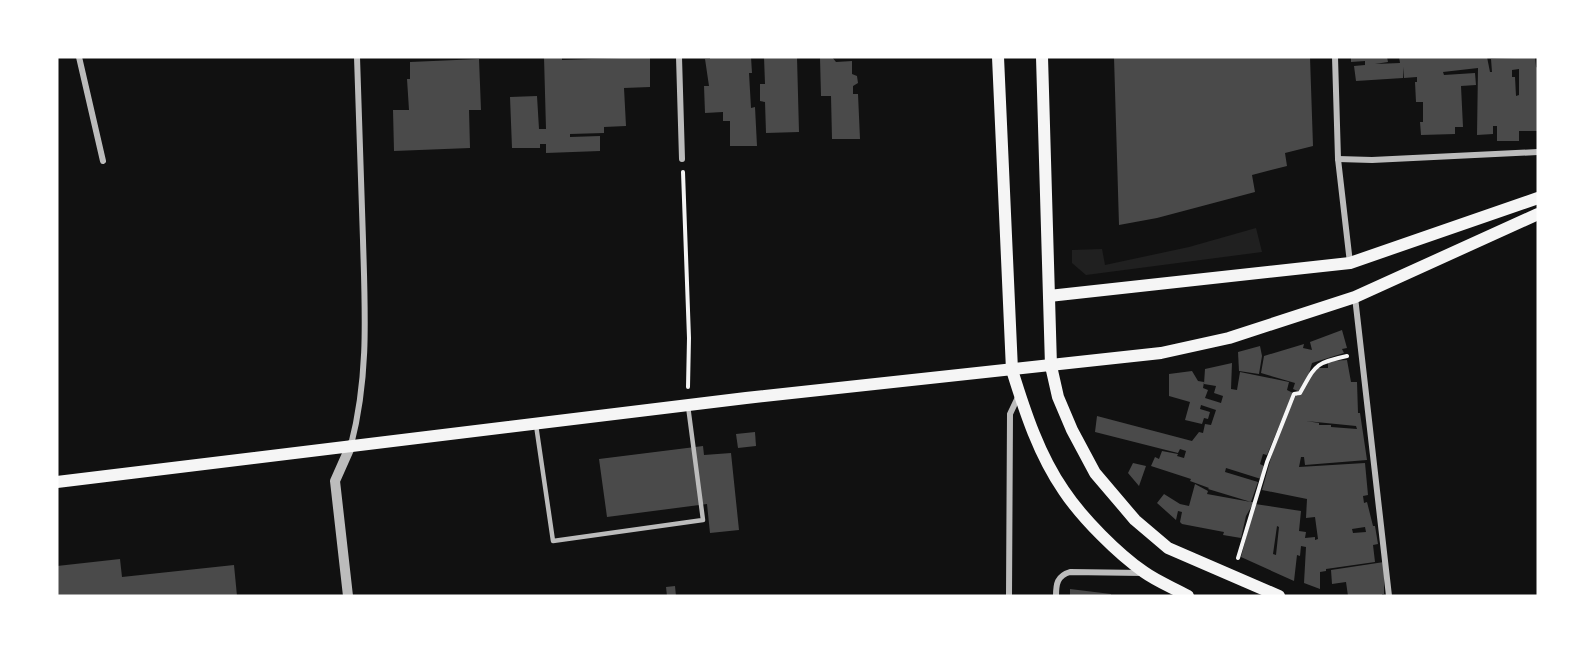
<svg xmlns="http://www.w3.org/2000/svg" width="1595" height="653" font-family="'Nunito Sans',sans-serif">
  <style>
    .green { fill: #202020 }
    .building { fill: #4a4a4a; fill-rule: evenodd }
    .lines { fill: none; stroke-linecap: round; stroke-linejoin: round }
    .path { stroke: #f5f5f5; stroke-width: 4 }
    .service { stroke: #bcbcbc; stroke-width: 4.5 }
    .minor { stroke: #bcbcbc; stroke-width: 6 }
    .tertiary { stroke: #bcbcbc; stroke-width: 10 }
    .secondary { stroke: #f5f5f5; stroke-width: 12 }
  </style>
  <rect width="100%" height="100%" fill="#111"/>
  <!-- green -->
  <path class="green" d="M1256 228 1262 252 1086 275 1072 263V250L1102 249 1105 265 1189 247Z"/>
  <!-- building -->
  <g class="building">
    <path d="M544 57H562V60L650 57V87L624 88 626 126 604 127V133L570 134V137L600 136V151L546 153V144H540V148H512L510 97 537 96 539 129H546Z"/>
    <path d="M710 57H751L752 73H749L751 108 755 107 757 146H730V121H723V112L705 113 704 86H709L705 59H710Z"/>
    <path d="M764 57H797L799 132 766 133 765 102 760 101V84H765Z"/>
    <path d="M832 57 836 62 852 61V74L857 76 858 83 853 86V94H858L860 139H832L831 96H821L820 58Z"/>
    <path d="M1114 57H1310L1313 146 1285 153 1287 166 1252 175 1255 192 1157 218 1119 225Z"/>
    <path d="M1351 57H1387L1388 62 1375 64 1400 63 1399 57H1487L1490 72H1492L1491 59 1535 57 1536 67 1538 68V131H1519V141H1497V126H1493V134L1477 135 1478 68 1443 72 1444 75 1475 73 1476 85 1461 86 1463 127H1455V134L1421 135 1420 122H1423V102H1416L1415 82H1417V77L1404 78 1403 67V78L1356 81 1354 66 1365 65V61L1351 62ZM1519 69V95L1516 96 1515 77H1512V70Z"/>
    <path d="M479 59 481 110H469L470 148 394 151 393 110H409L407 79H410V62Z"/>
    <path d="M1342 330 1347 348 1342 349 1344 353 1312 363 1308 377 1300 392 1293 389 1295 383 1261 373 1264 356 1304 344 1303 348 1312 350 1310 342Z"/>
    <path d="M1260 346 1262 356 1259 374 1239 371 1238 352Z"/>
    <path d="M1347 360 1351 382H1357L1358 413H1360L1367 460 1305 465 1304 457H1301L1299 467 1365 463 1368 495 1363 496 1364 503 1367 502 1373 526H1375L1378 544 1373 545 1375 562 1326 569V571L1320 572V589L1304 583 1306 547 1301 546 1300 556 1297 555 1294 581 1241 557 1255 504 1301 511 1299 531 1306 532 1305 538 1315 537V540L1318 539 1315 517 1306 518 1307 499 1262 490 1276 440 1296 395 1298 396 1315 368H1328V361ZM1306 421 1356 426 1357 429 1331 427V425H1319V423ZM1277 526 1279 527 1276 555 1273 554ZM1365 527 1366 532 1353 533 1352 529Z"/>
    <path d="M1232 363 1231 389 1237 390 1240 372 1289 382 1287 390 1293 393 1267 455 1263 454 1260 464 1264 466 1261 479 1226 468 1225 472 1258 482 1251 502H1254L1246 516 1241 538 1223 535 1224 532 1182 524 1180 522 1182 512 1178 511 1176 520 1157 503 1164 494 1180 504 1189 506 1195 484 1208 491 1207 494 1251 502 1208 489 1209 488 1190 481 1191 479 1151 466 1155 457 1159 459 1162 451 1178 454 1177 456 1184 458 1186 451 1180 449 1178 453 1166 450 1095 432 1097 416 1192 441 1199 432 1203 433 1205 424 1211 425 1216 410 1201 405 1200 409 1210 412 1208 419 1204 418 1202 424 1185 420 1190 402 1169 396V374L1192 371 1198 381 1204 382 1203 388 1208 390 1205 398 1221 403 1223 396 1214 393 1216 386 1204 384 1205 369Z"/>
    <path d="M755 432 756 446 738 448 736 434Z"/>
    <path d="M703 446 704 455 731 453 739 530 710 533 707 504 607 517 599 459Z"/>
    <path d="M1133 463 1146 466 1139 486 1128 473Z"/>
    <path d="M120 559 122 577 234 565 237 596H57V566Z"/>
    <path d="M1384 562 1386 576 1384 577V594H1382V596H1348L1346 582 1332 584 1331 570Z"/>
    <path d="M675 586 676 596H667L666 587Z"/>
    <path d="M1070 589 1111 594V596H1070Z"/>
  </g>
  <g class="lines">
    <!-- path -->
    <g class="path">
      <path d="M683 172 689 338 688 387"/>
      <path d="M1238 558 1267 462 1294 394 1300 393C1316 365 1314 363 1347 356"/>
    </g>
    <!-- service -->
    <path class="service" d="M536 425 553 541 703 520 688 406"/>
    <!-- minor -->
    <g class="minor">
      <path d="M79 57 103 161"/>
      <path d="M679 57 682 159"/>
      <path d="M1335 57 1338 159 1350 263"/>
      <path d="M1338 159 1372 160 1538 152"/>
      <path d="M1355 297 1389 596"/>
      <path d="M351 445C369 376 365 311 363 240 361 179 359 118 357 57"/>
      <path d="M1009 596 1010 414 1019 395"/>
      <path d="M1056 596C1056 584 1057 576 1070 572L1143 573"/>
    </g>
    <!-- tertiary -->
    <path class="tertiary" d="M348 596 335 481 351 445"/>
    <!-- secondary -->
    <g class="secondary">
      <path d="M998 57 1012 370C1025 412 1039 455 1064 491 1082 518 1118 554 1144 572 1158 582 1174 588 1188 596"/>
      <path d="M1042 57 1051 366 1058 397 1072 430 1095 473 1135 520 1168 548 1279 596"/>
      <path d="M1049 296 1350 263 1538 198"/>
      <path d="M57 482 746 398 1161 353 1229 338 1355 297 1538 214"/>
    </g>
  </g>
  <!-- border -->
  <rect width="1595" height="653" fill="none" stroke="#ffffff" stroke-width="117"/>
</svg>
